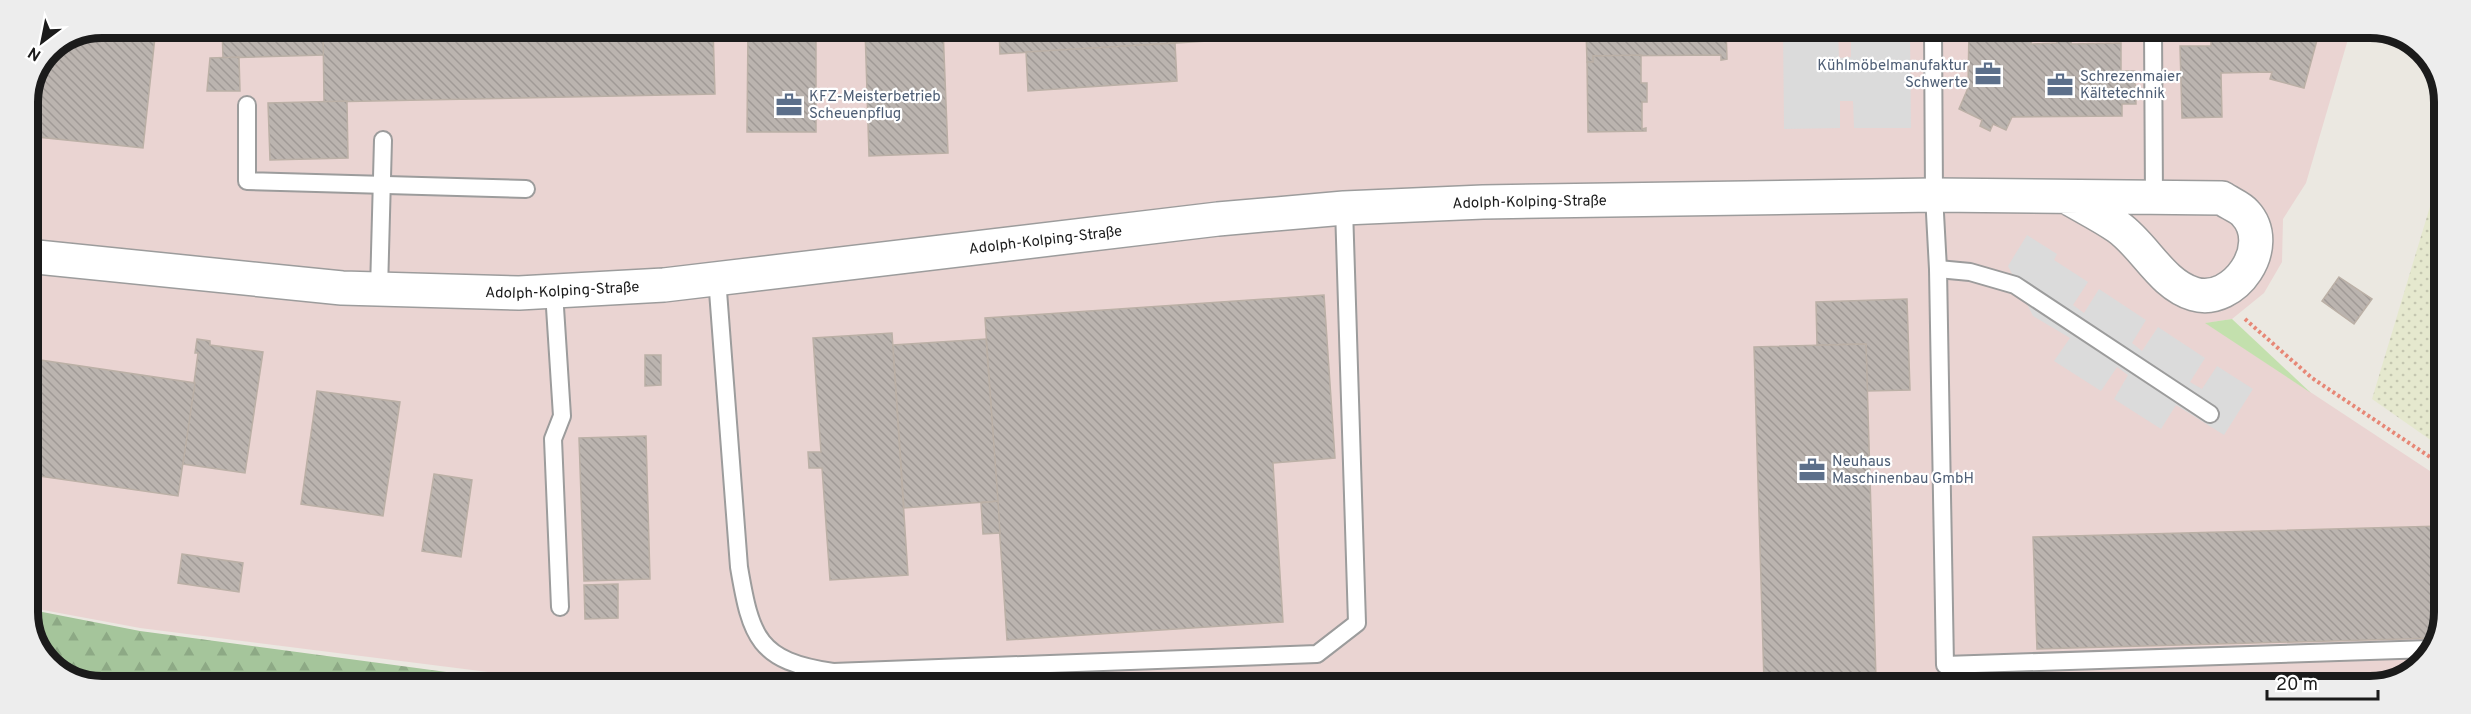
<svg xmlns="http://www.w3.org/2000/svg" width="2471" height="714" font-family="Overpass,sans-serif">
  <style>
    .commercial { fill: #ead4d2 }
    .farmland { fill: url(#farmland-dots) }
    .grass { fill: #c3e0ad }
    .forest { fill: url(#forest-firs) }
    .parking { fill: #dbdbdb }
    .building { fill: url(#building-back-hatch); stroke: #bbb0a6; stroke-width: 1.5 }
    .lines { fill: none; stroke-linecap: round; stroke-linejoin: round }
    .lane-casing { stroke: #9c9c9c; stroke-width: 20 }
    .street-casing { stroke: #9c9c9c; stroke-width: 36 }
    .path { stroke: #e78776; stroke-width: 4; stroke-dasharray: 3 3; stroke-linecap: butt }
    .lane { stroke: #fff; stroke-width: 16 }
    .street { stroke: #fff; stroke-width: 33 }
    .labels { text-anchor: middle; stroke-width: 4.5; stroke-linejoin: round; paint-order: stroke }
    .service-label { font-size: 15px; fill: #4e5e75; stroke: #fff; text-anchor: start }
    .street-label { font-size: 15px; fill: #1b1b1b; stroke: #fff }
    .rim { fill: none; stroke: #1b1b1b; stroke-width: 8 }
  </style>
  <defs>
    <pattern id="farmland-dots" width="8" height="8" patternUnits="userSpaceOnUse" patternTransform="scale(1.5)"><rect width="8" height="8" fill="#e5e8ce"/><path d="M2 2h.1M6 6h.1" fill="none" stroke="#c4c6b0" stroke-width="1.8" stroke-linecap="round"/></pattern>
    <pattern id="forest-firs" width="22" height="20" patternUnits="userSpaceOnUse" patternTransform="scale(1.5)"><rect width="22" height="20" fill="#a5c59b"/><path d="M5 1l3.5 6h-7zM16 11l3.5 6h-7z" fill="#8da985"/></pattern>
    <pattern id="building-back-hatch" width="6" height="6" patternUnits="userSpaceOnUse" patternTransform="scale(1.5)"><rect width="6" height="6" fill="#bbb4af"/><path d="M-1 5l2 2M0 0l6 6M5-1l2 2" fill="none" stroke="#a09a96"/></pattern>
  </defs>
  <rect width="100%" height="100%" fill="#ebe8e1"/>
  <!-- commercial -->
  <path class="commercial" d="M101 27 2351 29 2306 183 2283 219 2282 262 2264 293 2232 319 2206 323 2442 479V632L2415 671 2403 676 2236 687 591 685 140 628 27 607V101L49 49Z"/>
  <!-- farmland -->
  <path class="farmland" d="M2444 160 2442 448 2372 399Z"/>
  <!-- grass -->
  <path class="grass" d="M2232 319 2311 393 2205 323Z"/>
  <!-- forest -->
  <g class="forest">
    <path d="M27 609 140 631 543 685H82L45 661 27 618Z"/>
    <path d="M2396 678 2370 687H2266Z"/>
  </g>
  <!-- parking -->
  <g class="parking">
    <path d="M1783 29 1838 30 1839 58 1851 57V29H1910L1911 128H1854L1853 101H1840V128L1784 129Z"/>
    <path d="M2027 235 2057 254 2054 260 2088 282 2073 305 2084 313 2099 289 2146 320 2132 343 2142 351 2158 327 2205 358 2190 382 2202 389 2217 366 2253 389 2224 435 2176 405 2161 429 2114 399 2128 375 2117 367 2101 391 2054 361 2070 338 2033 316 2008 266Z"/>
  </g>
  <!-- building -->
  <g class="building">
    <path d="M222 27H323L324 55 223 58Z"/>
    <path d="M323 27 713 28 715 94 324 102Z"/>
    <path d="M748 28H816V132H747Z"/>
    <path d="M865 28H943L948 153 869 156Z"/>
    <path d="M999 28H1367V31L1000 54Z"/>
    <path d="M1586 29H1726L1727 59 1721 60V55L1593 56V62H1587Z"/>
    <path d="M1969 29H2035L2031 44 2057 43V38H2071V44L2121 43V71H2135L2136 104H2122V116L2012 117 2006 130 1993 124 1990 131 1980 126 1982 120 1959 109 1968 88Z"/>
    <path d="M2211 29H2320L2304 88 2270 79 2272 72 2221 73 2222 117 2182 118 2180 46H2211Z"/>
    <path d="M93 30 155 37 143 148 27 136V101L49 49Z"/>
    <path d="M1175 43 1177 81 1028 91 1026 52Z"/>
    <path d="M1641 55V83H1647V102H1642V129L1646 128V131L1588 132 1587 62H1593V56Z"/>
    <path d="M239 57 240 91H207L210 58Z"/>
    <path d="M347 101 348 158 270 160 268 103Z"/>
    <path d="M2339 277 2372 299 2354 324 2322 301Z"/>
    <path d="M1324 295 1335 458 1273 463 1283 622 1007 640 985 318Z"/>
    <path d="M1907 299 1910 390 1867 391 1866 344 1817 345 1816 302Z"/>
    <path d="M892 333 908 575 830 580 822 468H809L808 452H821L813 338Z"/>
    <path d="M197 339 210 341V345L263 352 245 473 183 464 198 353H195Z"/>
    <path d="M986 339 998 501 904 508 893 345Z"/>
    <path d="M1866 344 1876 679 1764 682 1754 347Z"/>
    <path d="M645 355H661V385L645 386Z"/>
    <path d="M27 358 195 383 178 496 39 476 37 492 27 490Z"/>
    <path d="M317 391 400 402 383 516 301 504Z"/>
    <path d="M646 436 650 579 584 581 579 438Z"/>
    <path d="M434 474 472 480 461 557 422 551Z"/>
    <path d="M998 501 1000 533 983 534 981 503Z"/>
    <path d="M2442 526V632L2437 638 2037 649 2033 537Z"/>
    <path d="M182 554 243 563 239 592 178 583Z"/>
    <path d="M618 584V618L585 619 584 585Z"/>
  </g>
  <g class="lines">
    <!-- lane casing -->
    <g class="lane-casing">
      <g id="lane">
        <path d="M1933 29 1934 195 1938 269 1945 665 2430 649"/>
        <path d="M2153 29 2154 199"/>
        <path d="M247 105V181L526 189"/>
        <path d="M1938 269 1970 272 2015 285 2210 414"/>
        <path d="M717 278 739 567C751 638 758 661 833 672L1317 654 1357 623 1344 208"/>
        <path d="M379 290 383 140"/>
        <path d="M554 292 562 416 553 439 560 607"/>
      </g>
    </g>
    <!-- street casing -->
    <g class="street-casing">
      <g id="street">
        <path id="s1" d="M27 256 342 288 519 293 664 285 1218 219 1344 208 1483 202 1934 195 2222 198C2229 203 2240 207 2245 213 2276 246 2234 306 2194 294 2161 284 2145 246 2118 227 2102 216 2084 207 2067 197"/>
      </g>
    </g>
    <!-- path -->
    <path class="path" d="M2245 319 2312 378 2442 465"/>
    <!-- lane -->
    <use href="#lane" class="lane"/>
    <!-- street -->
    <use href="#street" class="street"/>
  </g>
  <!-- icons -->
  <defs>
    <g id="office-bare" transform="scale(2.07)"><path d="M-6-3h4V-5.5h4V-3h4V5H-6ZM-1-4.5V-3h2v-1.5ZM-6 0V1H6V0Z" fill="#5c6f8a" stroke="#fff" stroke-width="2.5" paint-order="stroke"/></g>
  </defs>
  <g fill-rule="evenodd">
    <use href="#office-bare" x="1988" y="74"/>
    <use href="#office-bare" x="2060" y="85"/>
    <use href="#office-bare" x="789" y="105"/>
    <use href="#office-bare" x="1812" y="470"/>
  </g>
  <g class="labels">
    <!-- service labels -->
    <g class="service-label">
      <text x="1968" y="70" text-anchor="end">Kühlmöbelmanufaktur<tspan x="1968" dy="17">Schwerte</tspan></text>
      <text x="2080" y="81">Schrezenmaier<tspan x="2080" dy="17">Kältetechnik</tspan></text>
      <text x="809" y="101">KFZ-Meisterbetrieb<tspan x="809" dy="17">Scheuenpflug</tspan></text>
      <text x="1832" y="466">Neuhaus<tspan x="1832" dy="17">Maschinenbau GmbH</tspan></text>
    </g>
    <!-- street labels -->
    <g class="street-label">
      <text dy="5" stroke="none"><textPath href="#s1" startOffset="1509">Adolph-Kolping-Straße</textPath></text>
      <text dy="5" stroke="none"><textPath href="#s1" startOffset="1023">Adolph-Kolping-Straße</textPath></text>
      <text dy="5" stroke="none"><textPath href="#s1" startOffset="537">Adolph-Kolping-Straße</textPath></text>
    </g>
  </g>
  <!-- crop -->
  <path d="M0 0H2471V714H0ZM102 38H2370A64 64 0 0 1 2434 102V612A64 64 0 0 1 2370 676H102A64 64 0 0 1 38 612V102A64 64 0 0 1 102 38Z" fill="#ededed" fill-rule="evenodd"/>
  <path class="rim" d="M102 38H2370A64 64 0 0 1 2434 102V612A64 64 0 0 1 2370 676H102A64 64 0 0 1 38 612V102A64 64 0 0 1 102 38Z"/>
  <!-- north arrow -->
  <g transform="translate(42 42) rotate(212)" stroke="#ffffff" stroke-width="4.5" paint-order="stroke">
  <path d="M0-4.5L10 22L0 15L-10 22Z" fill="#1b1b1b"/>
  <text y="-9" font-size="16" font-weight="bold" text-anchor="middle" fill="#1b1b1b">N</text>
  </g>
  <!-- scale -->
  <path d="M2267 690v9h111v-9" fill="none" stroke="#1b1b1b" stroke-width="3"/>
  <text x="2276" y="690" font-size="18" fill="#1b1b1b" stroke="#ffffff" stroke-width="4.5" paint-order="stroke">20 m</text>
</svg>
